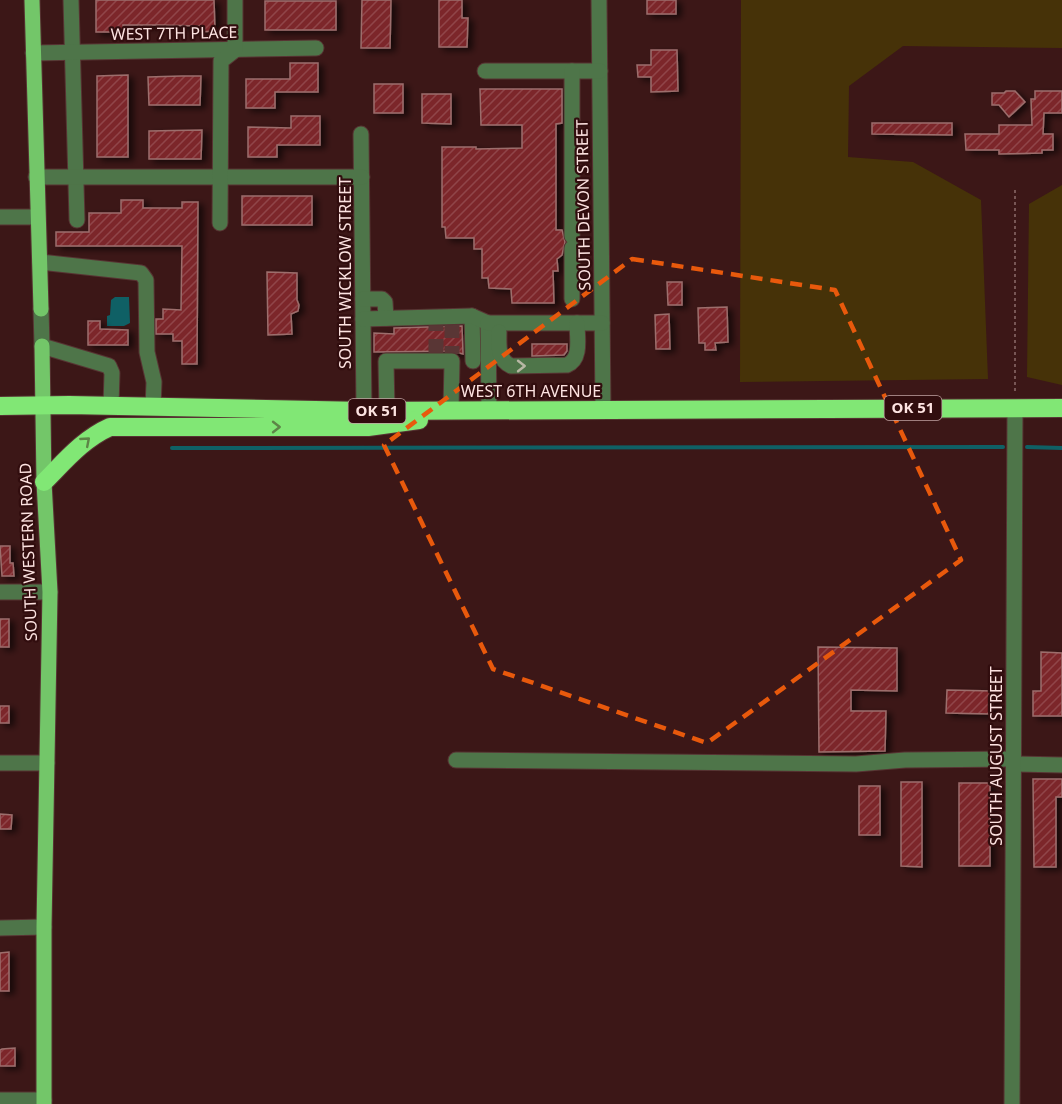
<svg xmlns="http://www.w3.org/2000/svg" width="1062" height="1104" font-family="'Noto Sans',sans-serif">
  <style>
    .grass { fill: #463208 }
    .water { fill: #0f6065 }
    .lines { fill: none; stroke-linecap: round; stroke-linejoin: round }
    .stream { stroke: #0f6065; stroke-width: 4 }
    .building { fill: url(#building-hatch); stroke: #9c6e6c; stroke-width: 1.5; filter: url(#shadow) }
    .minor-tunnel { stroke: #593635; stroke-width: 15; stroke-dasharray: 15 8; stroke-linecap: butt }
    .minor-casing { stroke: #573433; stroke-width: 17 }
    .major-casing { stroke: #573433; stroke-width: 17 }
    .highway-casing { stroke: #573433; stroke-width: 20 }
    .path { stroke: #785655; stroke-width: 2; stroke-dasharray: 3 3; stroke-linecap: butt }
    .minor { stroke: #4e7549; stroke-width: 15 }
    .major { stroke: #73c669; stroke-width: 15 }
    .highway { stroke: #81e775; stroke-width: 18 }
    .oneway { stroke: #b7b7a4 }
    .oneway2 { stroke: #5d8547 }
    .marked { fill: none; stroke: #e8590c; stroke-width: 4.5; stroke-dasharray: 12 8; stroke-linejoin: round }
    .labels { text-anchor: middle; stroke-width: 4.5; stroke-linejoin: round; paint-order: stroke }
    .shield { fill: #310d0e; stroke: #c0a3a2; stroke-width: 1.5 }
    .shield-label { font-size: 15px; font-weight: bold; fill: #fde3e1 }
    .street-label { font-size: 16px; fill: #fde3e1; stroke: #310d0e }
  </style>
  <defs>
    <pattern id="building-hatch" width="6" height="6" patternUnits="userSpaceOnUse" patternTransform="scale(1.5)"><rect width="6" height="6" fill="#7c262a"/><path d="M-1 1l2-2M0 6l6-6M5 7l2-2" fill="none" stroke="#904549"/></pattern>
    <filter id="shadow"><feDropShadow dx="5" dy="3" stdDeviation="3" flood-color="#0009"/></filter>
  </defs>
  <rect width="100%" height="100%" fill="#3c1717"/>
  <!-- grass -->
  <g class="grass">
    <path d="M741 0H1062V48L903 46 849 86 848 157 913 162 981 200 988 379 740 382Z"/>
    <path d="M1062 185V385L1027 377 1029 204Z"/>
  </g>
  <!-- water -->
  <path class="water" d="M115 297H129L130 323 124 326H107V316L110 315 111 300Z"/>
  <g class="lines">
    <!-- stream -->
    <g class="stream">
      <path d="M1027 447 1062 448"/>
      <path d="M172 448 1003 447"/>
    </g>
  </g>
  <!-- building -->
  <g class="building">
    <path d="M96 0H214L215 31 199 32V26L160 25H123V32H96Z"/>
    <path d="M362 0H391L390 48H361Z"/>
    <path d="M439 0H462V18H468L467 47H439Z"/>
    <rect x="647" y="0" width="29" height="14"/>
    <rect x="265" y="1" width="71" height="29"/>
    <path d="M651 50H677L678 91 651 92V77H638L637 65H651Z"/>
    <path d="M290 63H318V92H275V108H246V79H290Z"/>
    <path d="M128 75V157H97V76Z"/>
    <path d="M182 76H201L200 105H149L148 77Z"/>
    <rect x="374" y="84" width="29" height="29"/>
    <path d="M480 89H562V123L556 124V230H562L565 242 562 255 557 259 558 271H553L554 303H512L511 289 489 288 488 278H482V249H474V238H446L445 227H442V147H476V149L522 148V125H481Z"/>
    <path d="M1006 91H1015L1025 102 1009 117 999 105H992V93H1004Z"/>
    <path d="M1035 91H1062V113H1044L1043 134H1053V150H1042V153L999 154V150H966L965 134H999V125H1032L1031 99H1035Z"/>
    <path d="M422 94H451V124L422 123Z"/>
    <path d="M291 116H320V145H277V157H248V127L291 128Z"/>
    <path d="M872 123H952V135L872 134Z"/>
    <path d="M202 130 201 159H149V131Z"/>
    <rect x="242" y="196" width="70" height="29"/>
    <path d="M121 200H143V208H182V202H198L197 364H182V341H173V334H156V319H163V309L181 310 182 246H56V232H89V213H121Z"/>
    <path d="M267 272 297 273V300L299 305 298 311 291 314 292 334 268 335Z"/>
    <path d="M667 282H682V305H668Z"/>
    <path d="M727 307 728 342 715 343 716 350H705V343H699L698 308Z"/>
    <path d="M669 314 670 349H656L655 315Z"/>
    <path d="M88 321H100V329L128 330V345H88Z"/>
    <path d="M462 326 463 354 452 351 374 352V333L394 334V328Z"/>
    <path d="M532 344H567V351L564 355 532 356Z"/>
    <path d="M0 546H10V563H13L14 576H2Z"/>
    <rect x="0" y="619" width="9" height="28"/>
    <path d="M818 647 897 648V691L851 690V711H886L885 751 819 752Z"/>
    <path d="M1041 652 1062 653V716H1033V691H1041Z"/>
    <path d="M947 690 993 691 992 714 946 713Z"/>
    <rect x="0" y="706" width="9" height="17"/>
    <path d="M1033 779H1062V797H1056V867H1034Z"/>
    <path d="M901 782H922V867L901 866Z"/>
    <rect x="959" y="783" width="31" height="83"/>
    <rect x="859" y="786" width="21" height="49"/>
    <path d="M0 814 12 815 11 829H0Z"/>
    <path d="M9 952V991H0V953Z"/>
    <path d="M15 1048V1066H0V1050L2 1049Z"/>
  </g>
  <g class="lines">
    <!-- minor-tunnel -->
    <g class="minor-tunnel">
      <path d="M452 323V354"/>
      <path d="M436 354V323"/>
    </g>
    <!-- minor casing -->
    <g class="minor-casing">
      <g id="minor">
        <path d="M71 0 77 220"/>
        <path d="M599 0 603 410"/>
        <path d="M33 53 316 48"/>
        <path d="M485 71H600"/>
        <path d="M572 71V236"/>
        <path d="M361 134 364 411"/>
        <path d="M36 177H362"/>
        <path d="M0 217H37"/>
        <path d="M220 223 221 61 235 50V0"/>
        <path d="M40 262 141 273 146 280 147 352 154 382 153 407"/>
        <path d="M363 299H382L385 302 386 318"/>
        <path d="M572 299V248"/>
        <path d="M41 309 42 346 109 366 112 373 111 406"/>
        <path d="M472 316 473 361"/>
        <path d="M363 319 472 316 488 323 489 410"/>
        <path d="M488 323H602"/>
        <path d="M499 332C499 346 497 359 511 366L567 365C582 359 577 337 577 323"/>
        <path d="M387 411 386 361H452L451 410"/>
        <path d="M0 592H50"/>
        <path d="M456 760 856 764 905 760 1014 759"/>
        <path d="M0 763H47"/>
        <path d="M1014 764 1062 765"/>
        <path d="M0 928 44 927"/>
        <path d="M0 1100H44"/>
        <path d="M1012 1104 1015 408"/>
      </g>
    </g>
    <!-- major casing -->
    <g class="major-casing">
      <g id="major">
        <path d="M32 0 41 309"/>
        <path d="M42 346 44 482 50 592 44 927V1104"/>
      </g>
    </g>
    <!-- highway casing -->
    <g class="highway-casing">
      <g id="highway">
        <path d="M0 406 69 405 364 411 1062 408"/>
        <path d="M44 482C65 461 83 439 110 427H368L419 420"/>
      </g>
    </g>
    <!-- path -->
    <path class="path" d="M1015 190V394"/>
    <!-- minor -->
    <use href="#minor" class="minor"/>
    <!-- major -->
    <use href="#major" class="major"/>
    <!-- highway -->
    <use href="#highway" class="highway"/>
  </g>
  <!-- one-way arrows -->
  <defs><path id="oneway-chevron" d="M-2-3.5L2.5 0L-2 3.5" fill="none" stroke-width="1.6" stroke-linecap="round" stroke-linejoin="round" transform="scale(1.5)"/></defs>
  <use class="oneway" href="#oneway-chevron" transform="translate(521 366)"/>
  <g class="oneway2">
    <use href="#oneway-chevron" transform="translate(276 427)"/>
    <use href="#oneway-chevron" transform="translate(86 441) rotate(-41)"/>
  </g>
  <!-- marked area -->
  <path class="marked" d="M632 259 835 290 961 560 707 743 493 669 384 445Z"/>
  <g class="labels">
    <!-- shield labels -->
    <g class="shield">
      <rect x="884.5" y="396" width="57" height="24" rx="4.5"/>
      <rect x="348.5" y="399" width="57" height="24" rx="4.5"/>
    </g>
    <g class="shield-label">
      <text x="913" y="413">OK 51</text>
      <text x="377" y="416">OK 51</text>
    </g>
    <!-- street labels -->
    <g class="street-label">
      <text transform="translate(174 33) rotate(-1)" y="6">WEST 7TH PLACE</text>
      <text transform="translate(583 205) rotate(-91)" y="6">SOUTH DEVON STREET</text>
      <text transform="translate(345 273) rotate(-90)" y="6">SOUTH WICKLOW STREET</text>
      <text x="531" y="397">WEST 6TH AVENUE</text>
      <text transform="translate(28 552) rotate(-92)" y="6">SOUTH WESTERN ROAD</text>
      <text transform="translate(996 756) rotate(-90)" y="6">SOUTH AUGUST STREET</text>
    </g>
  </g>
</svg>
